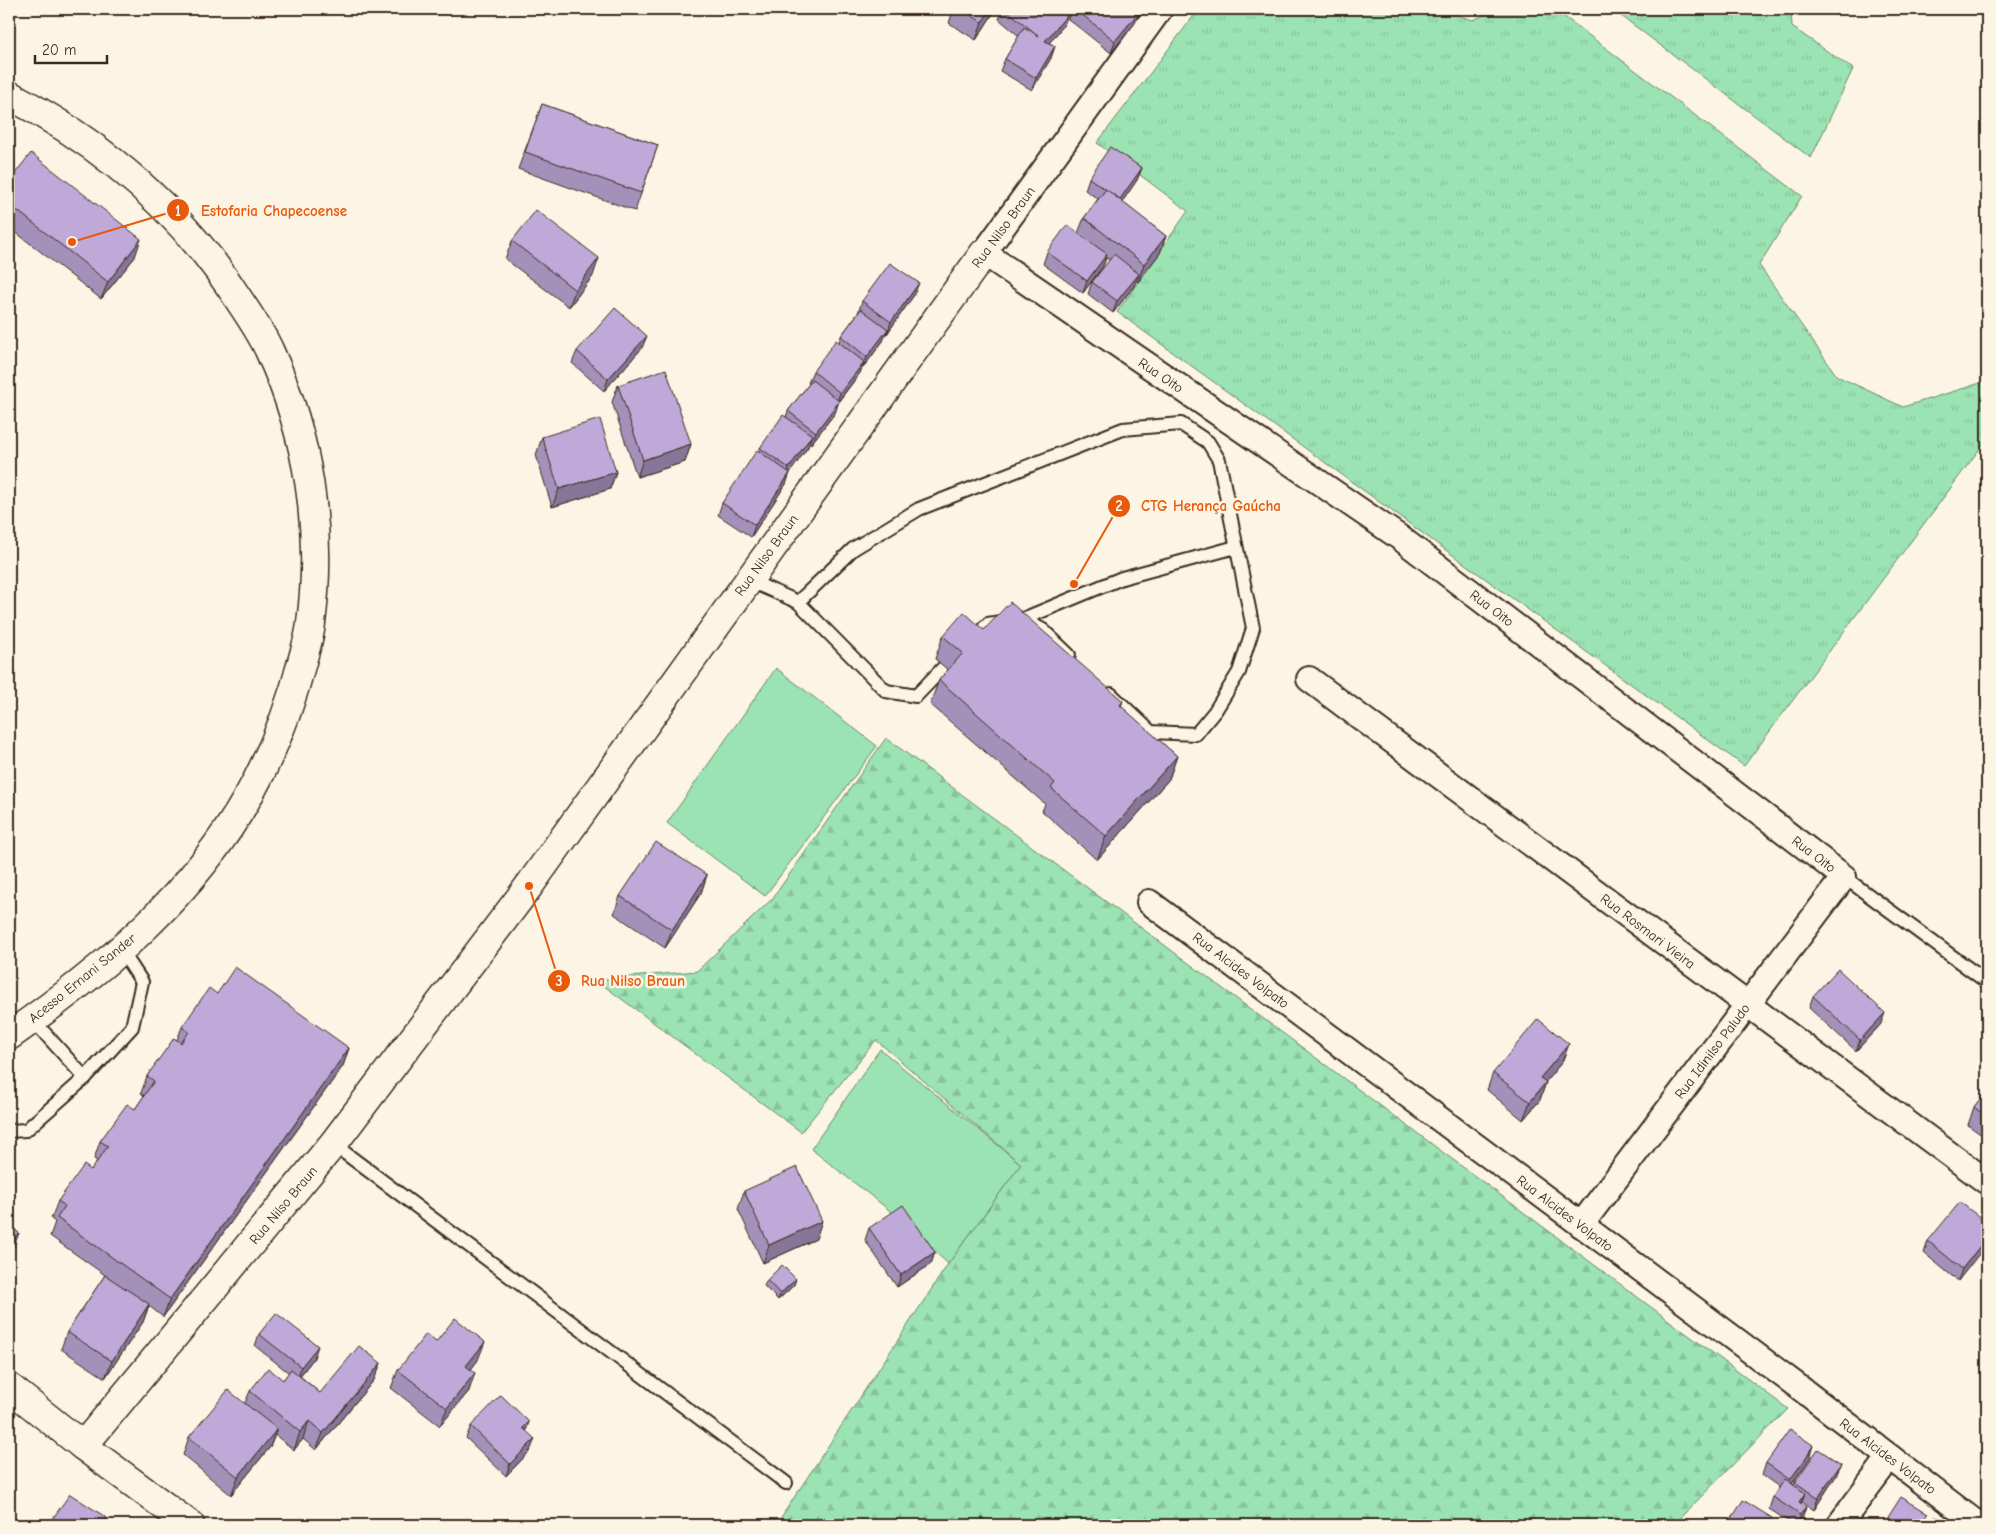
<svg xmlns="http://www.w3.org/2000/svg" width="1996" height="1534" font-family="'Comic Neue',sans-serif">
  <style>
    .grass { fill: url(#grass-tufts); stroke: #6b8668 }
    .forest { fill: url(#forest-firs); stroke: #6b8668 }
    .park { fill: #9be3b2; stroke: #6b8668 }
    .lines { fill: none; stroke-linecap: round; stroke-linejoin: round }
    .lane-casing { stroke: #3b2a1e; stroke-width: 16 }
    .street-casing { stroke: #3b2a1e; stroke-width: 28 }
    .secondary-casing { stroke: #3b2a1e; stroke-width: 31 }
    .highway-casing { stroke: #3b2a1e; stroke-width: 31 }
    .lane { stroke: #fcf5e5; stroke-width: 12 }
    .street { stroke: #fcf5e5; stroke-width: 24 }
    .secondary { stroke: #fcf5e5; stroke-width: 28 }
    .highway { stroke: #fcf5e5; stroke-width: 28 }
    .wall { fill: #a491ba; stroke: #3b2a1e }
    .shaded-wall { fill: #867697; stroke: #3b2a1e }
    .building { fill: #bfa9d8; stroke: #3b2a1e }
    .labels { text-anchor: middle; stroke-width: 5; stroke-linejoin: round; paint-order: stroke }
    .street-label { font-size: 14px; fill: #3b2a1e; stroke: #fcf5e5 }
    .leader { fill: none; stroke: #e8590c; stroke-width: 2 }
    .callout-dot { fill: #e8590c; stroke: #fcf5e5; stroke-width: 2 }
    .mark-label { font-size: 15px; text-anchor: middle; font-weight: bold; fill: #fff }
    .callout-label { font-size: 15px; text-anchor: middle; font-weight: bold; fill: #e8590c; stroke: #fcf5e5; stroke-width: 5; stroke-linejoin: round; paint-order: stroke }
  </style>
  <defs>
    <pattern id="grass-tufts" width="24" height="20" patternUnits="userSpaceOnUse" patternTransform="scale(1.25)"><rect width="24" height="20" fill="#9be3b2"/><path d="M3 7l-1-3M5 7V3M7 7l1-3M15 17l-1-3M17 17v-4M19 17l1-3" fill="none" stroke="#86c399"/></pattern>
    <pattern id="forest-firs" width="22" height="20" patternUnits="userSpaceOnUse" patternTransform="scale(1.25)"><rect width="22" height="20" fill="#9be3b2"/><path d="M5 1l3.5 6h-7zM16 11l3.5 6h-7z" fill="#86c399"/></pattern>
  </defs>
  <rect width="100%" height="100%" fill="#fcf5e5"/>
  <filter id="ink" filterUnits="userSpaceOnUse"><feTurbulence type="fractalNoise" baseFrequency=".02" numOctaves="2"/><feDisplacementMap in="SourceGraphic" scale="10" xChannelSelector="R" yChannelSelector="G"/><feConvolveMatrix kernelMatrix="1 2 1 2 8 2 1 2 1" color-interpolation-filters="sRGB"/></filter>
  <g filter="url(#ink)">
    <!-- grass -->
    <g class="grass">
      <path d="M1199 9H1438L1473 20 1499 9H1554L1802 196 1759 265 1837 376 1903 407 1987 381V439L1744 766 1117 312 1188 211 1097 143Z"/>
      <path d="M1612 9H1791L1792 27 1853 69 1811 158Z"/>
    </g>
    <!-- forest -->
    <path class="forest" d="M886 738 1788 1409 1673 1525H776L948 1264 1021 1164 876 1040 801 1132 596 980 697 971 772 899Z"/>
    <!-- park -->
    <g class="park">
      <path d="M776 668 877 746 765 896 667 823Z"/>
      <path d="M880 1049 1021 1164 948 1264 898 1217 811 1149Z"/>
    </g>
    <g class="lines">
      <!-- lane casing -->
      <g class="lane-casing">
        <g id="lane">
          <path d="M748 580 798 602 886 691 916 696 944 667"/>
          <path d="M798 602 853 549 919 509 1123 429 1181 424 1208 442 1219 460 1253 628 1239 672 1215 711 1196 734 1151 732 1111 694"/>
          <path d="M1023 619 1122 578 1236 547"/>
          <path d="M1026 621 1043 630 1069 655"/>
          <path d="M971 640 988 624 1007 621"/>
          <path d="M1844 877 1987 982"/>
          <path d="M32 1019 85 1078"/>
          <path d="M9 1131 26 1130 85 1078 132 1027 142 982 121 950"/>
          <path d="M333 1144 786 1483"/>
        </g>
      </g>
      <!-- street casing -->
      <g class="street-casing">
        <g id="street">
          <path d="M1160 9 984 253 1399 537 1844 877 1581 1225"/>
          <path d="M1309 679 1987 1182"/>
          <path d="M1149 902 1800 1388 1979 1525"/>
          <path d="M1839 1525 1890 1457"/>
        </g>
      </g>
      <!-- secondary casing -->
      <g class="secondary-casing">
        <g id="secondary">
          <path d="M9 1387 83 1446 190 1525"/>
          <path d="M83 1446 333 1144 529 886 984 253"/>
        </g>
      </g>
      <!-- highway casing -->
      <g class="highway-casing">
        <path id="highway" d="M9 95C105 145 185 214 243 306 253 321 263 336 270 352 309 437 323 531 311 623 310 635 306 647 303 658 291 705 273 752 249 795 193 896 102 971 9 1036"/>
      </g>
      <!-- lane -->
      <use href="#lane" class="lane"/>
      <!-- street -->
      <use href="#street" class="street"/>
      <!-- secondary -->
      <use href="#secondary" class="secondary"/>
      <!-- highway -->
      <use href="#highway" class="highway"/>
    </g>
    <!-- wall -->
    <g class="wall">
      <path d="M157 9H163L161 12Z"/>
      <path d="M950 9H996L976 40 949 23 953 11Z"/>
      <path d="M1003 9H1064V25L1049 43 1055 46 1051 58 1032 90 1000 71 1005 59 1019 36 999 19Z"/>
      <path d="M1072 9H1136L1135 23 1111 53 1068 19Z"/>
      <path d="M542 104 658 145 635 211 518 169Z"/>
      <path d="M1142 168 1137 180 1122 202 1166 236 1160 253 1138 282 1136 281 1134 286 1113 313 1088 294 1092 282 1110 260 1106 258 1103 266 1083 293 1043 264 1047 252 1078 233 1084 218 1098 199 1085 190 1089 178Z"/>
      <path d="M9 181 135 257 101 299 9 227Z"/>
      <path d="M512 241 593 276 569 307 505 259Z"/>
      <path d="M914 295 887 334 886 333 883 341 863 368H862L860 373 839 401 835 413 811 444 809 442 808 447 790 472 786 484 751 537 718 515 722 503 759 452 760 448 786 417 788 411 809 384 808 383 813 371 839 342 841 336 858 313 862 301Z"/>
      <path d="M642 348 604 391 572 363 577 351Z"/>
      <path d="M618 385 691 444 685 462 637 477 612 402Z"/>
      <path d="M542 437 616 472 610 489 552 507 536 455Z"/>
      <path d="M984 630 1123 701 1121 707 1177 756 1169 779 1097 860 1042 811 1045 804 930 704 939 680 948 670 935 659 943 636Z"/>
      <path d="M707 875 701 893 665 948 614 914 620 896Z"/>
      <path d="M217 994 349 1048 343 1066 163 1317 149 1306 143 1322 105 1378 61 1349 67 1332 105 1275 50 1236 55 1222 51 1219 58 1201 91 1170 97 1161 94 1159 100 1141 135 1109 144 1096 141 1093 147 1076 177 1040 182 1027Z"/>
      <path d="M1813 996 1881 1024 1856 1051 1809 1008Z"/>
      <path d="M1569 1044 1562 1062 1545 1082H1546L1540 1100 1523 1120 1487 1090 1493 1073Z"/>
      <path d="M1987 1090V1139L1968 1125 1974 1107Z"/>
      <path d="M744 1191 816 1239 763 1263 738 1209Z"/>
      <path d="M1987 1223 1958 1281 1924 1253 1928 1241Z"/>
      <path d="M869 1228 935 1252 931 1264 897 1287 865 1240Z"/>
      <path d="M767 1280 794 1285 778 1300 764 1286Z"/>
      <path d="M259 1334 314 1358 300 1376 320 1393 381 1363 374 1380 316 1450 303 1439 294 1450 275 1435 270 1447 231 1495 183 1455 189 1437 245 1403 250 1391 283 1380 289 1373 255 1346Z"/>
      <path d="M436 1342 478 1360 471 1369 469 1391 440 1426 391 1388 398 1370Z"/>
      <path d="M471 1426 526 1431 530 1451 506 1476 466 1438Z"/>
      <path d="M1987 1456V1477L1980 1472 1985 1461Z"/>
      <path d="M1810 1458 1792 1484 1794 1485 1795 1482 1841 1464 1836 1476 1814 1510 1802 1502 1801 1504 1806 1507 1802 1519 1797 1525H1794L1769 1509 1773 1497 1779 1487 1762 1475 1766 1463Z"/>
      <path d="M1885 1522 1923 1525H1884Z"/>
    </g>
    <!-- shaded-wall -->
    <g class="shaded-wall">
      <path d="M991 9H996L976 40 982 22Z"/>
      <path d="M1139 12 1135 23 1111 53 1115 41Z"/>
      <path d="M1069 13 1064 25 1041 53 1045 41Z"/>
      <path d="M1055 46 1051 58 1032 90 1036 78Z"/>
      <path d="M1142 168 1137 180 1116 211 1120 199Z"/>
      <path d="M1166 236 1160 253 1138 282 1144 264Z"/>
      <path d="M141 239 135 257 101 299 108 282Z"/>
      <path d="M1107 254 1103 266 1083 293 1087 281Z"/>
      <path d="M599 258 593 276 569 307 575 290Z"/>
      <path d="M1139 274 1134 286 1113 313 1117 301Z"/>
      <path d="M919 283 914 295 887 334 891 322Z"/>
      <path d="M888 329 883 341 863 368 867 357Z"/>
      <path d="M647 336 642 348 604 391 608 379Z"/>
      <path d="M864 362 860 373 836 404 840 393Z"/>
      <path d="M839 401 835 413 811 444 816 432Z"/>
      <path d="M812 435 808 447 785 480 789 468Z"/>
      <path d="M691 444 685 462 637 477 643 460Z"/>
      <path d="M616 472 610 489 552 507 559 489Z"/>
      <path d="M790 473 786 484 751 537 755 525Z"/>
      <path d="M1177 756 1169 779 1097 860 1106 836Z"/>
      <path d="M707 875 701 893 665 948 672 930Z"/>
      <path d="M1885 1013 1881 1024 1856 1051 1860 1040Z"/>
      <path d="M1569 1044 1562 1062 1534 1096 1540 1078Z"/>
      <path d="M349 1048 343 1066 163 1317 170 1299Z"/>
      <path d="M1546 1082 1540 1100 1523 1120 1530 1102Z"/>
      <path d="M822 1221 816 1239 763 1263 769 1245Z"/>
      <path d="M19 1233 12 1251 9 1256V1246Z"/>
      <path d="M1987 1237V1244L1958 1281 1962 1269Z"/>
      <path d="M935 1252 931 1264 897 1287 901 1275Z"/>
      <path d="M796 1279 794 1285 778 1300 780 1294Z"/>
      <path d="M149 1304 143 1322 105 1378 112 1361Z"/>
      <path d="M485 1342 478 1360 460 1384 466 1366Z"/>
      <path d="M318 1346 314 1358 297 1379 301 1367Z"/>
      <path d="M381 1363 374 1380 316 1450 323 1433Z"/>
      <path d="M475 1373 469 1391 440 1426 447 1408Z"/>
      <path d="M309 1421 303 1439 294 1450 300 1432Z"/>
      <path d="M529 1422 525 1434 523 1428Z"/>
      <path d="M277 1429 270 1447 231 1495 238 1477Z"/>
      <path d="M535 1439 530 1451 506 1476 510 1464Z"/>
      <path d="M1814 1446 1810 1458 1786 1492 1790 1480Z"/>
      <path d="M1841 1464 1836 1476 1814 1510 1818 1498Z"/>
      <path d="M1805 1493 1801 1504 1799 1502Z"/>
      <path d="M1806 1507 1802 1519 1796 1525 1800 1515Z"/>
      <path d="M1928 1513 1923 1525H1920Z"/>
    </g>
    <!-- building -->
    <g class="building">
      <path d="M961 9H991L982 22Z"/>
      <path d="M1005 9H1064L1069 13 1045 41 1055 46 1036 78 1005 59 1024 27 1039 36Z"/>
      <path d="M1075 9H1136L1139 12 1115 41Z"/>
      <path d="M542 104 658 145 641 193 525 152Z"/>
      <path d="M1110 147 1142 168 1120 199 1089 178Z"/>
      <path d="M31 153 141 239 108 282 9 204V181Z"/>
      <path d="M1106 189 1166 236 1144 264 1084 218Z"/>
      <path d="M536 210 599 258 575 290 512 241Z"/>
      <path d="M1067 225 1107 254 1087 281 1047 252Z"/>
      <path d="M1114 254 1139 274 1117 301 1092 282Z"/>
      <path d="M890 263 919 283 891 322 862 301Z"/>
      <path d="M615 308 647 336 608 379 577 351Z"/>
      <path d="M861 309 888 329 867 357 841 336Z"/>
      <path d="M836 340 864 362 840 393 813 371Z"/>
      <path d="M666 369 691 444 643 460 618 385Z"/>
      <path d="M812 380 839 401 816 432 788 411Z"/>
      <path d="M783 415 812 435 789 468 760 448Z"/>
      <path d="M600 419 616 472 559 489 542 437Z"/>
      <path d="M757 450 790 473 755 525 722 503Z"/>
      <path d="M1010 602 1123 701 1120 705 1177 756 1106 836 1051 788 1055 783 939 680 963 653 943 636 964 612 984 630Z"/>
      <path d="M656 842 707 875 672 930 620 896Z"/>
      <path d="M235 967 349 1048 170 1299 57 1218 65 1206 58 1201 84 1165 91 1170 108 1146 100 1141 127 1104 135 1109 154 1081 147 1076 174 1038 181 1043 189 1032 182 1027 209 988 217 994Z"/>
      <path d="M1838 969 1885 1013 1860 1040 1813 996Z"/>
      <path d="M1538 1019 1569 1044 1540 1078 1546 1082 1530 1102 1493 1073Z"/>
      <path d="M1987 1090V1117L1974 1107Z"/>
      <path d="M797 1167 822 1221 769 1245 744 1191Z"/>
      <path d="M1960 1202 1987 1223V1237L1962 1269 1928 1241Z"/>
      <path d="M903 1205 935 1252 901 1275 869 1228Z"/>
      <path d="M9 1225 19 1233 9 1246Z"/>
      <path d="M782 1265 796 1279 780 1294 767 1280Z"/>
      <path d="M105 1275 149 1304 112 1361 67 1332Z"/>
      <path d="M276 1313 318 1346 301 1367 259 1334Z"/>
      <path d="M455 1318 485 1342 466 1366 475 1373 447 1408 398 1370 426 1334 436 1342Z"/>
      <path d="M359 1346 381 1363 323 1433 309 1421 300 1432 250 1391 268 1368 283 1380 291 1369 320 1393Z"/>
      <path d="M228 1390 277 1429 238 1477 189 1437Z"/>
      <path d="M501 1395 529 1422 523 1428 535 1439 510 1464 471 1426Z"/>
      <path d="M1790 1429 1814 1446 1790 1480 1766 1463Z"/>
      <path d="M1818 1449 1841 1464 1818 1498 1795 1482Z"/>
      <path d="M1987 1456V1462L1985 1461Z"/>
      <path d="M1785 1479 1805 1493 1799 1502 1806 1507 1800 1515 1773 1497Z"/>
      <path d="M70 1494 107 1518 102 1525H48Z"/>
      <path d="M1901 1497 1928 1513 1920 1525H1891L1885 1522Z"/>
      <path d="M1743 1500 1772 1518 1767 1525H1728Z"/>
      <path d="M1935 1516 1950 1525H1929Z"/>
    </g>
  </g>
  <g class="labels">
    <!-- street labels -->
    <g class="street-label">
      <text transform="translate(1003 227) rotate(-54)" y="5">Rua Nilso Braun</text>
      <text transform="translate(1161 375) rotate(34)" y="5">Rua Oito</text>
      <text transform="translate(766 555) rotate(-54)" y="5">Rua Nilso Braun</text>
      <text transform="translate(1492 608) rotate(37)" y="5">Rua Oito</text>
      <text transform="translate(1814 854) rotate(37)" y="5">Rua Oito</text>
      <text transform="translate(1648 931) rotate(37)" y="5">Rua Rosmari Vieira</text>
      <text transform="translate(1241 970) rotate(37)" y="5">Rua Alcides Volpato</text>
      <text transform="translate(82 978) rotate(-39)" y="5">Acesso Ernani Sander</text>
      <text transform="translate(1712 1051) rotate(-53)" y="5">Rua Idinilso Paludo</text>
      <text transform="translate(283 1205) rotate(-50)" y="5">Rua Nilso Braun</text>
      <text transform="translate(1565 1213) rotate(37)" y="5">Rua Alcides Volpato</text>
      <text transform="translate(1888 1456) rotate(37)" y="5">Rua Alcides Volpato</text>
    </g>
  </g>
  <!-- callouts -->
  <path class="leader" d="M72 242L178 210M1074 584L1119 506M529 886L559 981"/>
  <g class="callout-dot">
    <circle cx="72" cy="242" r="5"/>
    <circle cx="1074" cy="584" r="5"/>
    <circle cx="529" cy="886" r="5"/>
    <circle cx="178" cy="210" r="12"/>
    <circle cx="1119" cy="506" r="12"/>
    <circle cx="559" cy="981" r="12"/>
  </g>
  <g class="mark-label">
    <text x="178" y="216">1</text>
    <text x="1119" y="511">2</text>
    <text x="559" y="986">3</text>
  </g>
  <g class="callout-label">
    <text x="274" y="216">Estofaria Chapecoense</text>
    <text x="1211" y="511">CTG Herança Gaúcha</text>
    <text x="633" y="986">Rua Nilso Braun</text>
  </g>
  <!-- margin -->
  <rect width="1996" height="1534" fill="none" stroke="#fcf5e5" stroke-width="30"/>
  <rect x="15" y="15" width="1966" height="1504" fill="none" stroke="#3b2a1e" stroke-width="2" filter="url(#ink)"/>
  <!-- scale -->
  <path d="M35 55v8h72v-8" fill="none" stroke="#3b2a1e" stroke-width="2.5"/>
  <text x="42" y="55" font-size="15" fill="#3b2a1e" stroke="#fcf5e5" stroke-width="4" paint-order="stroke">20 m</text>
</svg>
